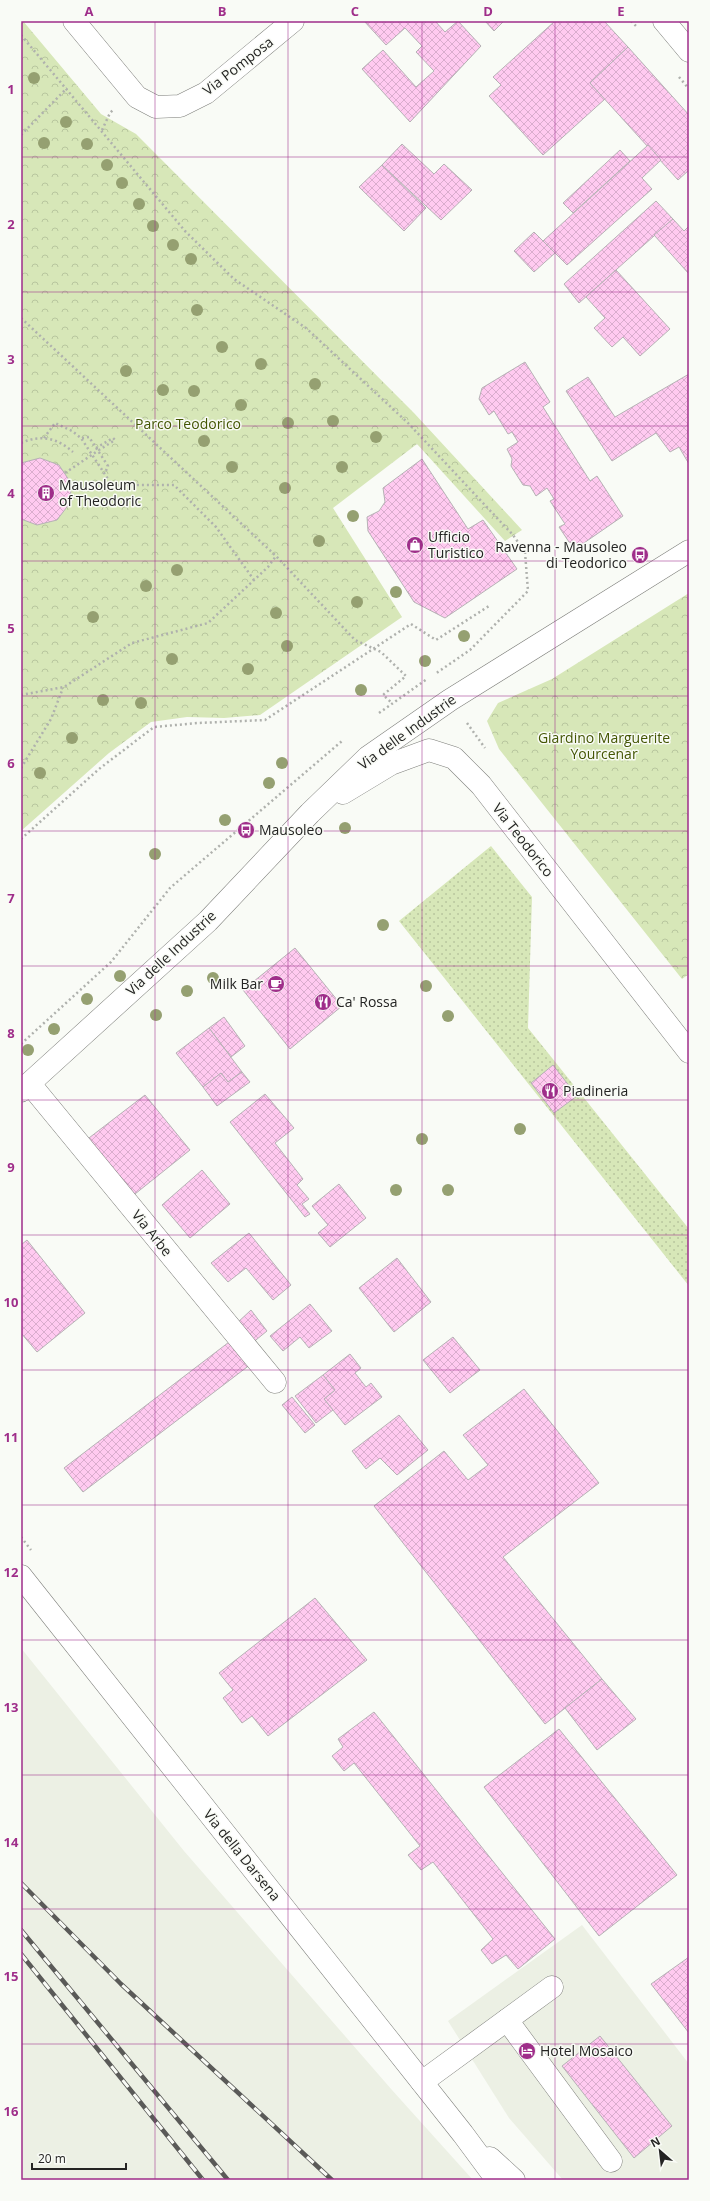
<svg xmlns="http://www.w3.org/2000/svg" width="710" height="2201" font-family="'Open Sans',sans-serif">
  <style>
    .built { fill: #ecf0e4 }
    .grass { fill: url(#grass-dots) }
    .park { fill: url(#park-crowns) }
    .building { fill: url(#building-cross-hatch); stroke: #b6b2b5 }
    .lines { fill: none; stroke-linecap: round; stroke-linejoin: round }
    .minor-casing { stroke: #7e7f7b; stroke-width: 23 }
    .path { stroke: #afb1ad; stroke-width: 2.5; stroke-dasharray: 2 3; stroke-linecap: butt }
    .minor { stroke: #fff; stroke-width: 22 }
    .rail-casing { stroke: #5a5a58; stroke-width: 4.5 }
    .rail { stroke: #f9fbf6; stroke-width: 3; stroke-dasharray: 9; stroke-linecap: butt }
    .path-bridge { stroke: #afb1ad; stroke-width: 2.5; stroke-dasharray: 2 3; stroke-linecap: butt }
    .tree { fill: #95a071 }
    .grid { fill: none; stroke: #9f2e8a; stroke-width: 1; stroke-opacity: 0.55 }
    .labels { text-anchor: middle; stroke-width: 3; stroke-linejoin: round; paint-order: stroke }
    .street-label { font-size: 14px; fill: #242423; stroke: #f9fbf6 }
    .park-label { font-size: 14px; fill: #445604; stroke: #f9fbf6 }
    .poi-label { font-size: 14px; fill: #242423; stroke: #f9fbf6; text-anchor: start }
    .neatline { fill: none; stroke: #9f2e8a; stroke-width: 1.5 }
    .grid-label { font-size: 13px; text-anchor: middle; font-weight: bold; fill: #9f2e8a }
  </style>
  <defs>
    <pattern id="grass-dots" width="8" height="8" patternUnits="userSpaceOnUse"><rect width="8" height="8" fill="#d7e7b8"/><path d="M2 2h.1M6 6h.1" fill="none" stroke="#b8c69e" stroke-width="1.8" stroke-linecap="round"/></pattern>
    <pattern id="park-crowns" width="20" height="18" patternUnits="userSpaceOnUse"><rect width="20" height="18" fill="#d7e7b8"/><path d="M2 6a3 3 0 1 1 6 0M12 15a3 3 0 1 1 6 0" fill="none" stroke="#b8c69e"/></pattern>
    <pattern id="building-cross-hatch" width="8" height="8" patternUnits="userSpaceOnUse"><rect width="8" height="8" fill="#ffcaf0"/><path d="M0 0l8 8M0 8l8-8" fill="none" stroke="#daadce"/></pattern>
  </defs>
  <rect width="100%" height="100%" fill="#f9fbf6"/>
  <!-- built -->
  <g class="built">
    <path d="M21 1648 184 1851 392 2090 473 2180H21Z"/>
    <path d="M582 1925 689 2064V2180H563L509 2118 448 2021Z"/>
  </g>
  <!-- grass -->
  <path class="grass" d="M491 846 532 897 528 1028 689 1229V1286L399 921Z"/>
  <!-- park -->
  <g class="park">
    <path d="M21 21H23L101 114 136 134 414 413 522 530 505 541 417 444 333 508 402 617 260 715 224 718 187 717 151 722 109 753 21 831Z"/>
    <path d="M689 593V974L682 979 499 749 487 721 498 703 552 679Z"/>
  </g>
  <!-- building -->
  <g class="building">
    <path d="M364 21H435L445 32 458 21 481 46 410 122 362 69 383 50 416 87 434 71 416 52 422 46 405 28 386 45Z"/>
    <path d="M485 21H504L494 31Z"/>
    <path d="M555 21H604L628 47 590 83 605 99 543 155 489 96 501 85 493 77Z"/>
    <path d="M628 47 689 115V170L678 180 590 83Z"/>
    <path d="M402 144 434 174 444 164 472 190 441 220 382 165Z"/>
    <path d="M648 145 661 160 642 178 652 189 567 265 543 241Z"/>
    <path d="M620 150 630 161 573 213 563 203Z"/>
    <path d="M382 165 426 208 404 231 359 187Z"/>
    <path d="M656 201 673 219 579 303 564 284Z"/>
    <path d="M673 219 684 231 689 226V274L654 235Z"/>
    <path d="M534 232 555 253 534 272 514 251Z"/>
    <path d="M616 270 670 329 640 356 623 337 612 347 594 328 605 318 586 297Z"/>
    <path d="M525 362 550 402 543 407 590 481 597 476 623 516 581 545 569 542 559 527 565 524 550 501 554 499 547 488 536 496 530 486 523 485 511 466 512 459 507 449 518 442 512 432 508 434 494 411 489 415 479 399 482 388Z"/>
    <path d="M689 374V464L679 447 670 452 656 433 612 461 566 391 588 377 615 417Z"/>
    <path d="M40 458 59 465 71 483V487L70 503 60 516 57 520 37 525 21 519V463Z"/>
    <path d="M422 459 468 529 483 520 517 569 445 618 414 602 368 531 367 517 379 511 385 502 383 488Z"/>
    <path d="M295 948 342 1006 290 1049 243 990Z"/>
    <path d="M224 1017 245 1046 231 1057 209 1028Z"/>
    <path d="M209 1028 242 1072 228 1082 221 1073 203 1087 176 1053Z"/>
    <path d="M553 1065 577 1096 554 1113 531 1083Z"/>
    <path d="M242 1072 250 1082 217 1106 203 1087 221 1073 228 1082Z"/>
    <path d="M265 1094 294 1128 275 1143 303 1179 297 1185 309 1199 302 1204 310 1214 305 1217 230 1122Z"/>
    <path d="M145 1095 190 1150 130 1198 85 1141Z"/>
    <path d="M202 1170 230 1204 190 1238 162 1205Z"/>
    <path d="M339 1184 366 1218 330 1247 318 1233 328 1225 312 1206Z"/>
    <path d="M249 1233 291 1285 273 1300 246 1268 228 1282 211 1263Z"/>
    <path d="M27 1240 85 1313 37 1352 21 1333V1245Z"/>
    <path d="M397 1258 431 1302 394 1332 359 1288Z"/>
    <path d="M310 1304 332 1331 309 1348 300 1337 283 1351 270 1336Z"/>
    <path d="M251 1310 267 1331 251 1344 236 1324Z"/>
    <path d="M453 1337 480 1370 450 1393 423 1360Z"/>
    <path d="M233 1339 251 1364 83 1492 64 1468Z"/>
    <path d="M350 1354 361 1368 355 1373 366 1387 371 1383 382 1397 345 1425 324 1399 335 1390 323 1375Z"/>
    <path d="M323 1375 335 1390 324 1399 333 1410 316 1423 295 1396Z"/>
    <path d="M524 1389 599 1483 503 1557 602 1679 545 1724 374 1506 444 1451 468 1480 488 1465 463 1435Z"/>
    <path d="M292 1397 315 1425 305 1433 282 1405Z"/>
    <path d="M399 1415 428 1450 397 1475 380 1458 366 1469 352 1451Z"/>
    <path d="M315 1598 367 1660 268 1736 252 1716 242 1723 223 1698 233 1690 219 1673Z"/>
    <path d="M602 1679 636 1719 597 1750 565 1708Z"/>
    <path d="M374 1712 555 1939 518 1969 506 1955 492 1964 481 1950 493 1939 433 1862 421 1870 408 1855 420 1846 354 1763 344 1771 332 1756 343 1747 338 1739Z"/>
    <path d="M559 1729 677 1875 599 1936 484 1787Z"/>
    <path d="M689 1957V2033L651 1984Z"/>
    <path d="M600 2036 672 2126 634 2158 562 2066Z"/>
  </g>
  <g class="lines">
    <!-- minor casing -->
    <g class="minor-casing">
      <g id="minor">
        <path d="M74 21 137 97 156 107 180 106 206 93 293 21"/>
        <path d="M664 21 689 51"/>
        <path d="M343 793 391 764 429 750 454 758 481 785 689 1052"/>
        <path d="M30 1084 275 1382"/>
        <path d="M21 1091 208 921 310 813 368 757 450 700 689 551"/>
        <path d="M21 1576 463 2134 497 2180"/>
        <path d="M507 2020 611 2161"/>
        <path d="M422 2082 552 1987"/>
        <path d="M490 2158 514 2180"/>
      </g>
    </g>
    <!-- path -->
    <g class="path">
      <path d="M631 21 637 27"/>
      <path d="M21 35 185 231 234 279 306 328 408 423 513 535 525 552 528 591 470 650 435 674"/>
      <path d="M679 77 689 89"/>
      <path d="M102 130 110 113 113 110"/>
      <path d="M21 135 67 88"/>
      <path d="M21 318 276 556 355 640 381 652 406 676 383 695 392 703"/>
      <path d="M44 438 55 423 72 431 81 438 112 485H174L216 527 254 580"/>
      <path d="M82 438 89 437 108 466 105 473"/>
      <path d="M21 443C41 434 57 438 73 452"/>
      <path d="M96 448 113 438 115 440 99 450"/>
      <path d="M21 695 64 687 132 643 208 623 268 567 276 556"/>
      <path d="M379 713 427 679"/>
      <path d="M467 723 485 748"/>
      <path d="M21 768 51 719 63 688"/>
      <path d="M21 839 99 769 154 727 198 723 265 720 411 624 436 640 489 606"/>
      <path d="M21 1044 111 962 170 888 342 741"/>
      <path d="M21 1537 31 1550"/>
    </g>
    <!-- minor -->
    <use href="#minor" class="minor"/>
    <!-- rail casing -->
    <g class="rail-casing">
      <g id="rail">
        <path d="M21 1883 121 1984 332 2180"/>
        <path d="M21 1930 228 2180"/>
        <path d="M21 1954 203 2180"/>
      </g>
    </g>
    <!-- rail -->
    <use href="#rail" class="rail"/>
    <!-- path-bridge -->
    <path class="path-bridge" d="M65 473 99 450"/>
  </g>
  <!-- trees -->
  <g class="tree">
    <circle cx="34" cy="78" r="6"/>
    <circle cx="66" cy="122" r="6"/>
    <circle cx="44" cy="143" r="6"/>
    <circle cx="87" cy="144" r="6"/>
    <circle cx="107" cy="165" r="6"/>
    <circle cx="122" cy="183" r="6"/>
    <circle cx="139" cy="204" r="6"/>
    <circle cx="153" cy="226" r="6"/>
    <circle cx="173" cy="245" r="6"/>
    <circle cx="191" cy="259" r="6"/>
    <circle cx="197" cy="310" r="6"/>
    <circle cx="222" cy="347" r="6"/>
    <circle cx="261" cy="364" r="6"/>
    <circle cx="126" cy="371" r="6"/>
    <circle cx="315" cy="384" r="6"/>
    <circle cx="163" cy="390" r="6"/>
    <circle cx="194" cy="391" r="6"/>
    <circle cx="241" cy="405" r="6"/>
    <circle cx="333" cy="421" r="6"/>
    <circle cx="288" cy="423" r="6"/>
    <circle cx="376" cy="437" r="6"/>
    <circle cx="204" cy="441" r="6"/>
    <circle cx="232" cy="467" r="6"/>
    <circle cx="342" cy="467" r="6"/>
    <circle cx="285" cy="488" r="6"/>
    <circle cx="353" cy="516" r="6"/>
    <circle cx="319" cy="541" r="6"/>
    <circle cx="177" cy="570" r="6"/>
    <circle cx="146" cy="586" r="6"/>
    <circle cx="396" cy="592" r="6"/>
    <circle cx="357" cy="602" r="6"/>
    <circle cx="276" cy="613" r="6"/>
    <circle cx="93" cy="617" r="6"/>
    <circle cx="464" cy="636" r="6"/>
    <circle cx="287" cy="646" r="6"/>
    <circle cx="172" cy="659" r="6"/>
    <circle cx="425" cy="661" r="6"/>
    <circle cx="248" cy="669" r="6"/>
    <circle cx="361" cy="690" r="6"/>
    <circle cx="103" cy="700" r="6"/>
    <circle cx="141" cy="703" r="6"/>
    <circle cx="72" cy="738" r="6"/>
    <circle cx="282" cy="763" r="6"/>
    <circle cx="40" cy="773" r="6"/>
    <circle cx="269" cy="783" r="6"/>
    <circle cx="225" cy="820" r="6"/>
    <circle cx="345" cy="828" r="6"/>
    <circle cx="155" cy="854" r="6"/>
    <circle cx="383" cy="925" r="6"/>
    <circle cx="120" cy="976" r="6"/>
    <circle cx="213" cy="978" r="6"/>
    <circle cx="426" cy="986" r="6"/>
    <circle cx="187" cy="991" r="6"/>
    <circle cx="87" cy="999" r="6"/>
    <circle cx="156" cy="1015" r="6"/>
    <circle cx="448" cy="1016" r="6"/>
    <circle cx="54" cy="1029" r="6"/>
    <circle cx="28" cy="1050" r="6"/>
    <circle cx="520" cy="1129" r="6"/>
    <circle cx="422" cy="1139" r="6"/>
    <circle cx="396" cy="1190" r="6"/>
    <circle cx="448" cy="1190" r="6"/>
  </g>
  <!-- grid -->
  <path class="grid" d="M155 21V2180M288 21V2180M422 21V2180M555 21V2180M21 157H689M21 292H689M21 426H689M21 561H689M21 696H689M21 831H689M21 966H689M21 1100H689M21 1235H689M21 1370H689M21 1505H689M21 1640H689M21 1775H689M21 1909H689M21 2044H689"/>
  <!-- icons -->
  <defs>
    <g id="building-disc" transform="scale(0.9)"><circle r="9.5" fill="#9f2e8a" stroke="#f9fbf6"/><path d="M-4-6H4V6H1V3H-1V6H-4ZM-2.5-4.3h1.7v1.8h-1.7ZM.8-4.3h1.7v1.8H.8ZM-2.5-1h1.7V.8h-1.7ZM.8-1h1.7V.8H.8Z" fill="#fff"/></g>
    <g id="shop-disc" transform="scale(0.9)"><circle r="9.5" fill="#9f2e8a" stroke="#f9fbf6"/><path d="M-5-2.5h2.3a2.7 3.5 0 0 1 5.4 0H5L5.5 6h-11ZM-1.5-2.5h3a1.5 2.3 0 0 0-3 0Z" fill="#fff"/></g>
    <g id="bus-disc" transform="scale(0.9)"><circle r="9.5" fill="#9f2e8a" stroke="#f9fbf6"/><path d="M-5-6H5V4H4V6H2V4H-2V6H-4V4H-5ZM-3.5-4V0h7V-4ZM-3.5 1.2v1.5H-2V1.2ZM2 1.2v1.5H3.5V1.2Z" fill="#fff"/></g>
    <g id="cafe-disc" transform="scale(0.9)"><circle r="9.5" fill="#9f2e8a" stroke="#f9fbf6"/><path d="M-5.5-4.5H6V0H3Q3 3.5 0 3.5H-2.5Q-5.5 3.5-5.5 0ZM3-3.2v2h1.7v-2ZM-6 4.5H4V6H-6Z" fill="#fff"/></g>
    <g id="restaurant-disc" transform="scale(0.9)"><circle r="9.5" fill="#9f2e8a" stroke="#f9fbf6"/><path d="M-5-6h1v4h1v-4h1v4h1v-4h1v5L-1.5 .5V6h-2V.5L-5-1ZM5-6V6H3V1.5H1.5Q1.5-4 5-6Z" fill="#fff"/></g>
    <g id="hotel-disc" transform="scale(0.9)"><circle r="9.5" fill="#9f2e8a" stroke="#f9fbf6"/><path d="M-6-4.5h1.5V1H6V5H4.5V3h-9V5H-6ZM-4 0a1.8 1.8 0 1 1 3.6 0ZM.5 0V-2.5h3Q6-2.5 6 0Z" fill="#fff"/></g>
  </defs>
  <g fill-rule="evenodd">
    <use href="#building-disc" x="46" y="493"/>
    <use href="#shop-disc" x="415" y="545"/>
    <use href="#bus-disc" x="640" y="555"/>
    <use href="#bus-disc" x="246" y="830"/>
    <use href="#cafe-disc" x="276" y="984"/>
    <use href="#restaurant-disc" x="323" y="1002"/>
    <use href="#restaurant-disc" x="550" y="1091"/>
    <use href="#hotel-disc" x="527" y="2051"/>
  </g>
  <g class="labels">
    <!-- street labels -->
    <g class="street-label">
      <text transform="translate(238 66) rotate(-38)" y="5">Via Pomposa</text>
      <text transform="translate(407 732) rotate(-36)" y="5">Via delle Industrie</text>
      <text transform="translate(523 840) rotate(52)" y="5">Via Teodorico</text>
      <text transform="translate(171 953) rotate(-43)" y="5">Via delle Industrie</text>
      <text transform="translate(152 1233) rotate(51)" y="5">Via Arbe</text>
      <text transform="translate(242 1855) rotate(51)" y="5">Via della Darsena</text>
    </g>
    <!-- park labels -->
    <g class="park-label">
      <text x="188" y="429">Parco Teodorico</text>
      <text x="604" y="743">Giardino Marguerite<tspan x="604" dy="16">Yourcenar</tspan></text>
    </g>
    <!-- poi labels -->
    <g class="poi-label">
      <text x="59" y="490">Mausoleum<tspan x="59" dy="16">of Theodoric</tspan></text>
      <text x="428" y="542">Ufficio<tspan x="428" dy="16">Turistico</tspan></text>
      <text x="627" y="552" text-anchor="end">Ravenna - Mausoleo<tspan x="627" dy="16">di Teodorico</tspan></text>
      <text x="259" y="835">Mausoleo</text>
      <text x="263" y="989" text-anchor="end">Milk Bar</text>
      <text x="336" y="1007">Ca' Rossa</text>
      <text x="563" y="1096">Piadineria</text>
      <text x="540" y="2056">Hotel Mosaico</text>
    </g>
  </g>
  <!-- border -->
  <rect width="710" height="2201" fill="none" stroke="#f9fbf6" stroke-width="44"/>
  <!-- north arrow -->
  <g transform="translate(660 2151) rotate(332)" stroke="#f9fbf6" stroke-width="3" paint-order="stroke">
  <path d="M0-3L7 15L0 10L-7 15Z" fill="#242423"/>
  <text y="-6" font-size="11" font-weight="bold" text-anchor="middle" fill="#242423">N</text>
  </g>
  <!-- scale -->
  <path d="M32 2163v6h94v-6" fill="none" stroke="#242423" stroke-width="2"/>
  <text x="38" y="2163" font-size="12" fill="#242423" stroke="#f9fbf6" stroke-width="3" paint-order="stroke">20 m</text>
  <rect x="22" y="22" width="666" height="2157" class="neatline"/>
  <g class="grid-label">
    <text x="89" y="16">A</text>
    <text x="222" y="16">B</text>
    <text x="355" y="16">C</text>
    <text x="488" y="16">D</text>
    <text x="621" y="16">E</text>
    <text x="11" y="94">1</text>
    <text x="11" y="229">2</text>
    <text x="11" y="364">3</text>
    <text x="11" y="498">4</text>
    <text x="11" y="633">5</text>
    <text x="11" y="768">6</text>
    <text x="11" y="903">7</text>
    <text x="11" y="1038">8</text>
    <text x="11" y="1172">9</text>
    <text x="11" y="1307">10</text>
    <text x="11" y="1442">11</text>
    <text x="11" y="1577">12</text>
    <text x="11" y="1712">13</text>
    <text x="11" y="1847">14</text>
    <text x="11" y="1981">15</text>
    <text x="11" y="2116">16</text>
  </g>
</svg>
